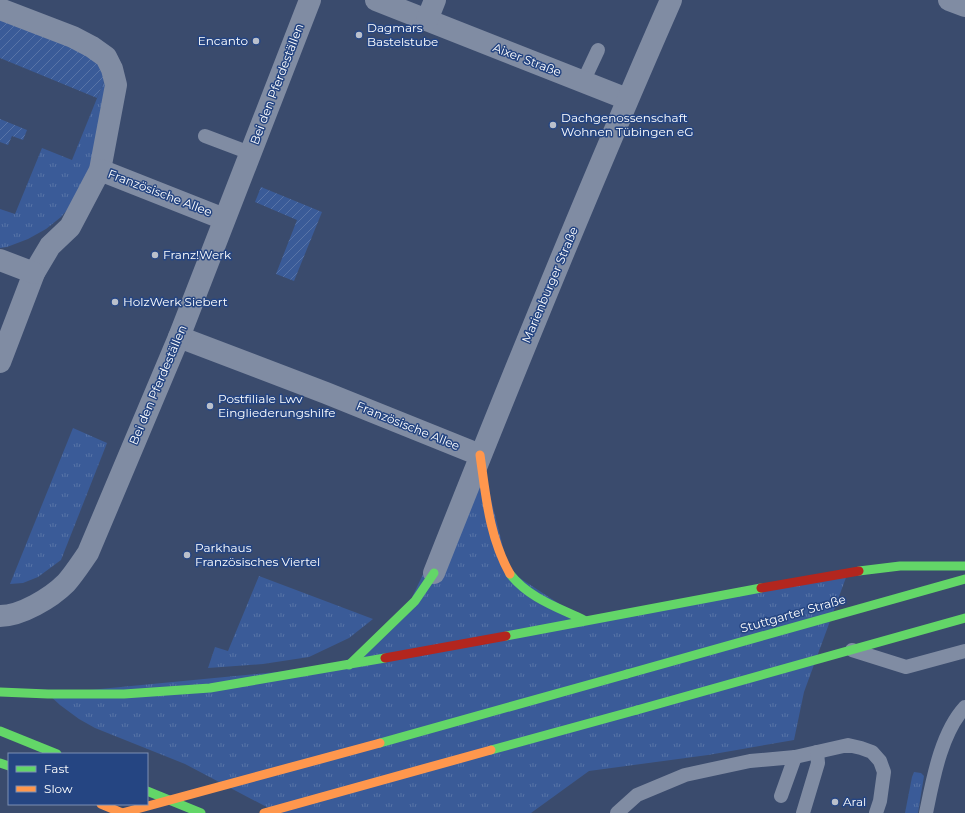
<svg xmlns="http://www.w3.org/2000/svg" width="965" height="813" font-family="Montserrat,sans-serif">
  <style>
    .grass { fill: url(#grass-tufts) }
    .garden { fill: url(#garden-furrows) }
    .lines { fill: none; stroke-linecap: round; stroke-linejoin: round }
    .lane { stroke: #808ca3; stroke-width: 14 }
    .street { stroke: #808ca3; stroke-width: 22 }
    .fast { stroke: #63d668; stroke-width: 9 }
    .slow { stroke: #ff974d; stroke-width: 9 }
    .jam { stroke: #b3261e; stroke-width: 9 }
    .slow-bridge { stroke: #ff974d; stroke-width: 9 }
    .poi-dot { fill: #bac0cc; stroke: #254582; stroke-width: 1.5 }
    .labels { text-anchor: middle; stroke-width: 3; stroke-linejoin: round; paint-order: stroke }
    .poi-label { font-size: 12px; fill: #fff; stroke: #254582; text-anchor: start }
    .street-label { font-size: 12px; fill: #fff; stroke: #254582 }
  </style>
  <defs>
    <pattern id="grass-tufts" width="24" height="20" patternUnits="userSpaceOnUse"><rect width="24" height="20" fill="#3a5b98"/><path d="M3 7l-1-3M5 7V3M7 7l1-3M15 17l-1-3M17 17v-4M19 17l1-3" fill="none" stroke="#5874a7"/></pattern>
    <pattern id="garden-furrows" width="10" height="10" patternUnits="userSpaceOnUse"><rect width="10" height="10" fill="#3a5b98"/><path d="M-1 1l2-2M0 10L10 0M9 11l2-2" fill="none" stroke="#5874a7"/></pattern>
  </defs>
  <rect width="100%" height="100%" fill="#3a4b6d"/>
  <!-- grass -->
  <g class="grass">
    <path d="M106 76 97 176 61 217 46 229 28 239 7 247 0 248V209L15 214 42 148 72 160Z"/>
    <path d="M73 428 107 443 61 560 38 577 23 583 10 584Z"/>
    <path d="M480 455 509 571 584 620 848 572 804 692 794 740 708 755 589 771 531 813H278L185 764 95 728 79 719 60 705 48 694 349 665 406 610Z"/>
    <path d="M259 576 373 619 349 638 309 657 263 664 208 668 215 647 228 651Z"/>
    <path d="M914 772 921 773 924 776 918 813H905L912 777Z"/>
  </g>
  <!-- garden -->
  <g class="garden">
    <path d="M0 17 70 44 101 63 106 76 97 98 0 58Z"/>
    <path d="M0 119 27 130 23 140 12 136 8 145 0 142Z"/>
    <path d="M261 187 322 212 294 281 276 274 297 220 255 202Z"/>
  </g>
  <g class="lines">
    <!-- lane -->
    <g class="lane">
      <path d="M583 82 598 50"/>
      <path d="M205 136 250 153"/>
      <path d="M852 650 906 667 965 651"/>
      <path d="M781 796 795 757"/>
      <path d="M617 813 637 795 685 775 750 761 795 757 848 745 861 748 872 752 880 761 884 772 880 801 876 813"/>
      <path d="M803 813 818 763 817 752"/>
      <path d="M926 813C933 779 941 733 965 707"/>
    </g>
    <!-- street -->
    <g class="street">
      <path d="M376 0 627 99"/>
      <path d="M949 0 965 6"/>
      <path d="M0 9 73 37 92 47 106 57 112 69 116 85 100 170 70 227 50 246 34 273 0 362"/>
      <path d="M427 20 435 0"/>
      <path d="M100 170 224 219"/>
      <path d="M0 260 34 273"/>
      <path d="M179 337 326 393 480 455"/>
      <path d="M434 573C510 381 588 189 671 0"/>
      <path d="M0 616C21 616 51 598 66 583 74 574 81 563 88 553L179 337 310 0"/>
    </g>
    <!-- fast -->
    <g class="fast">
      <path d="M859 571 900 566H965"/>
      <path d="M510 574C529 598 557 607 584 620"/>
      <path d="M506 636 761 588"/>
      <path d="M349 665 415 601 434 573"/>
      <path d="M627 674 965 579"/>
      <path d="M0 692 48 694H124L210 688 385 658"/>
      <path d="M637 710 965 618"/>
      <path d="M0 731 57 754"/>
      <path d="M380 743 627 674"/>
      <path d="M491 750 637 710"/>
      <path d="M0 763 9 766"/>
      <path d="M147 791 201 813"/>
    </g>
    <!-- slow -->
    <g class="slow">
      <path d="M480 455C486 496 489 537 510 574"/>
      <path d="M101 804 122 813"/>
      <path d="M264 813 491 750"/>
    </g>
    <!-- jam -->
    <g class="jam">
      <path d="M761 588 859 571"/>
      <path d="M385 658 506 636"/>
    </g>
    <!-- slow-bridge -->
    <path class="slow-bridge" d="M122 813 380 743"/>
  </g>
  <!-- markers -->
  <g class="poi-dot">
    <circle cx="359" cy="35" r="4"/>
    <circle cx="256" cy="41" r="4"/>
    <circle cx="553" cy="125" r="4"/>
    <circle cx="155" cy="255" r="4"/>
    <circle cx="115" cy="302" r="4"/>
    <circle cx="210" cy="406" r="4"/>
    <circle cx="187" cy="555" r="4"/>
    <circle cx="835" cy="802" r="4"/>
  </g>
  <g class="labels">
    <!-- poi labels -->
    <g class="poi-label">
      <text x="367" y="32">Dagmars<tspan x="367" dy="14">Bastelstube</tspan></text>
      <text x="248" y="45" text-anchor="end">Encanto</text>
      <text x="561" y="122">Dachgenossenschaft<tspan x="561" dy="14">Wohnen Tübingen eG</tspan></text>
      <text x="163" y="259">Franz!Werk</text>
      <text x="123" y="306">HolzWerk Siebert</text>
      <text x="218" y="403">Postfiliale Lwv<tspan x="218" dy="14">Eingliederungshilfe</tspan></text>
      <text x="195" y="552">Parkhaus<tspan x="195" dy="14">Französisches Viertel</tspan></text>
      <text x="843" y="806">Aral</text>
    </g>
    <!-- street labels -->
    <g class="street-label">
      <text transform="translate(527 60) rotate(21)" y="4">Aixer Straße</text>
      <text transform="translate(277 84) rotate(-69)" y="4">Bei den Pferdeställen</text>
      <text transform="translate(160 193) rotate(21)" y="4">Französische Allee</text>
      <text transform="translate(550 285) rotate(-67)" y="4">Marienburger Straße</text>
      <text transform="translate(158 385) rotate(-67)" y="4">Bei den Pferdeställen</text>
      <text transform="translate(408 426) rotate(22)" y="4">Französische Allee</text>
      <text transform="translate(793 614) rotate(-16)" y="4">Stuttgarter Straße</text>
    </g>
  </g>
  <!-- legend -->
  <rect x="8" y="753" width="140" height="52" fill="#254582" stroke="#7c8fb4"/>
  <rect x="16" y="766" width="20" height="6" fill="#63d668" stroke="#7c8fb4"/>
  <text x="44" y="773" font-size="12" fill="#ffffff">Fast</text>
  <rect x="16" y="786" width="20" height="6" fill="#ff974d" stroke="#7c8fb4"/>
  <text x="44" y="793" font-size="12" fill="#ffffff">Slow</text>
</svg>
